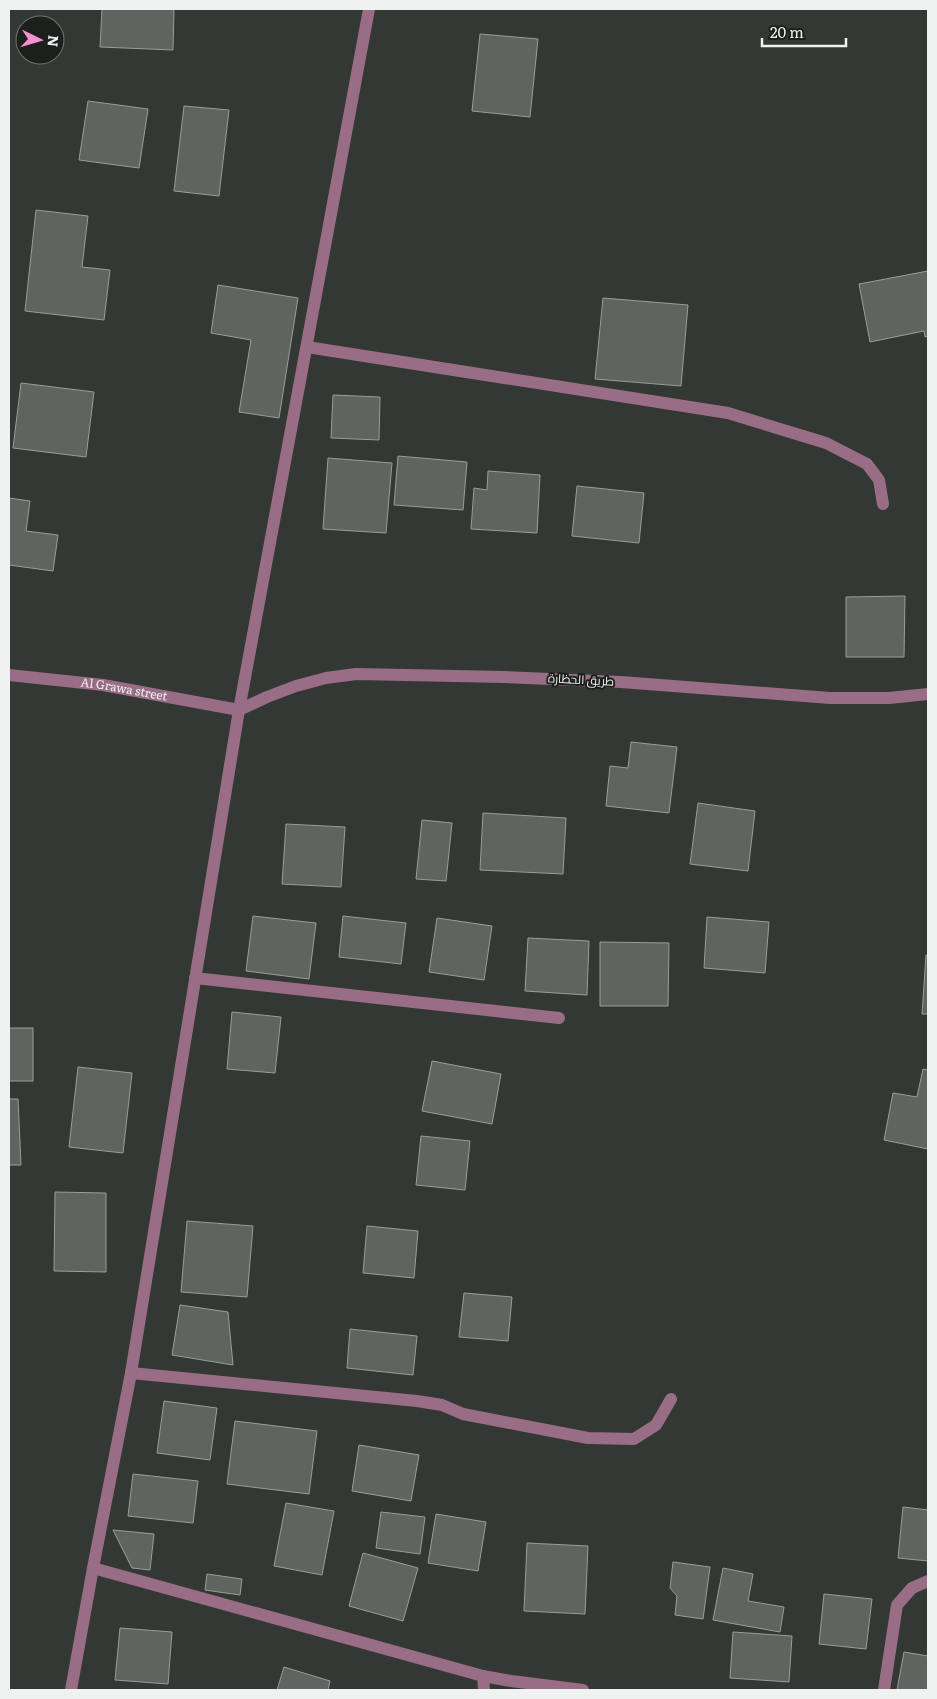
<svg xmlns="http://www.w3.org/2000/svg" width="937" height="1699" font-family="Literata,Cairo,serif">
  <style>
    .building { fill: #5f6460; stroke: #999e9a }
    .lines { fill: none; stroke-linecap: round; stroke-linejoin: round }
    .minor { stroke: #996d86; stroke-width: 12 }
    .labels { text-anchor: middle; stroke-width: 4; stroke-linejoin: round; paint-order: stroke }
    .street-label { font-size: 12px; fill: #eff2f0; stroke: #1d1f1d }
  </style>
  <rect width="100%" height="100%" fill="#343835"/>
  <!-- building -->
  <g class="building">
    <path d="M102 9H174L173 50 100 47Z"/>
    <path d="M480 34 538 39 530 117 472 111Z"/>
    <path d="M88 101 148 109 139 168 79 160Z"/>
    <path d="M184 106 229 110 219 196 174 191Z"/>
    <path d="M36 210 88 216 82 267 110 270 104 320 25 311Z"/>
    <path d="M928 271V336L925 337 924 331 870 342 859 284Z"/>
    <path d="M218 285 298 298 279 418 239 412 251 340 211 333Z"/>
    <path d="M603 298 688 305 681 386 595 379Z"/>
    <path d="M21 383 94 392 86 457 13 448Z"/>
    <path d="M333 395 380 397 379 440 331 438Z"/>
    <path d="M398 456 467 462 463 510 394 505Z"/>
    <path d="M328 458 392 463 386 533 323 529Z"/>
    <path d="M488 471 540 475 537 533 471 529 474 488 487 490Z"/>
    <path d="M577 486 644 493 639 543 572 536Z"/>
    <path d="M9 498 30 501 26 531 58 535 53 571 9 565Z"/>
    <path d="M905 596 904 657H846V597Z"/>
    <path d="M631 742 677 747 669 813 606 806 610 766 628 768Z"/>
    <path d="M698 803 755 811 748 871 690 864Z"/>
    <path d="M483 813 566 818 563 874 480 870Z"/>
    <path d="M422 820 452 823 446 881 416 879Z"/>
    <path d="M286 824 345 827 341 887 282 884Z"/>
    <path d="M253 916 316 923 309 979 246 971Z"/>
    <path d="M343 916 406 923 401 964 339 957Z"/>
    <path d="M707 917 769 922 765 973 704 968Z"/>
    <path d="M437 918 492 926 484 980 429 972Z"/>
    <path d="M528 938 589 941 587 995 525 991Z"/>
    <path d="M600 942 669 943 668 1006H600Z"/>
    <path d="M926 955 928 956V1014H922Z"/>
    <path d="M232 1012 281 1017 275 1073 227 1069Z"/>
    <rect x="9" y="1028" width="24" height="53"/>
    <path d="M432 1061 501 1074 492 1124 422 1111Z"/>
    <path d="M78 1067 132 1073 123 1153 69 1147Z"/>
    <path d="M923 1069 928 1070V1149L884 1140 893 1093 917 1097Z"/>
    <path d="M9 1099H18L21 1165H9Z"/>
    <path d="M421 1136 470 1141 465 1190 416 1185Z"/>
    <path d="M55 1192 106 1193V1272L54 1271Z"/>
    <path d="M187 1221 253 1226 247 1297 181 1292Z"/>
    <path d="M367 1226 418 1231 414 1278 363 1273Z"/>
    <path d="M464 1293 512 1297 508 1341 459 1337Z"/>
    <path d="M180 1305 228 1312 233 1365 172 1355Z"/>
    <path d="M350 1329 417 1336 413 1375 347 1368Z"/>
    <path d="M164 1401 217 1408 210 1460 157 1453Z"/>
    <path d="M235 1421 317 1431 309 1494 227 1484Z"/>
    <path d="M359 1445 419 1455 411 1501 352 1491Z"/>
    <path d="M133 1474 198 1481 193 1523 128 1516Z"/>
    <path d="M286 1503 334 1511 322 1575 274 1566Z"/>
    <path d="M903 1507 928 1510V1561L898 1558Z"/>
    <path d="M381 1512 425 1517 420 1554 376 1548Z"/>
    <path d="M436 1514 486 1522 478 1571 428 1563Z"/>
    <path d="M113 1530 154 1534 150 1570 132 1568Z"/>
    <path d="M527 1543 588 1546 585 1614 524 1611Z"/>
    <path d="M363 1553 418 1568 403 1621 349 1606Z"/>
    <path d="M673 1562 710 1567 703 1619 675 1615 677 1596 670 1588Z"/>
    <path d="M723 1568 753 1574 748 1601 784 1607 780 1632 713 1620Z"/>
    <path d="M207 1574 242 1579 240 1595 205 1590Z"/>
    <path d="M824 1594 872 1599 866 1649 819 1644Z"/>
    <path d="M120 1628 172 1632 168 1684 115 1680Z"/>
    <path d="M733 1632 792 1636 789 1682 730 1678Z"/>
    <path d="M904 1652 928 1656V1690H897Z"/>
    <path d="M284 1667 330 1681 328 1690H277Z"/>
  </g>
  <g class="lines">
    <!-- minor -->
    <g class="minor">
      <path d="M307 347 728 413 826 443 867 464 879 480 883 504"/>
      <path id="s1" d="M9 675 103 685 239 710 267 697 296 686 326 678 356 674 504 677 621 682 830 698H889L928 694"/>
      <path d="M195 978 559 1018"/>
      <path d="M131 1373 417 1401 442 1405 463 1414 588 1438 634 1439 656 1425 671 1399"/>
      <path d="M93 1568 483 1676 484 1690"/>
      <path d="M483 1676 511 1681 583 1690"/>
      <path d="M71 1690 93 1568 131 1373 239 710 369 9"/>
      <path d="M884 1690 897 1605 912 1588 928 1581"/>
    </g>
  </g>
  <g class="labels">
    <!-- street labels -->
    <g class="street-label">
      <text transform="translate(581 680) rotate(3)" y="4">طريق الحظارة</text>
      <text dy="4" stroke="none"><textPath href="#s1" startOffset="116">Al Grawa street</textPath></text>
    </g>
  </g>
  <!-- border -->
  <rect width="937" height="1699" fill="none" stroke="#eff2f0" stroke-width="20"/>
  <!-- north arrow -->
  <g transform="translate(40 40) rotate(95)"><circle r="24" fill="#1d1f1d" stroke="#717371"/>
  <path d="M0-4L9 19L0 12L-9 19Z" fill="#f790ce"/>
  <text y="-8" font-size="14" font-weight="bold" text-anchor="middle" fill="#eff2f0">N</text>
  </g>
  <!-- scale -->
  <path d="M762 38v8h84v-8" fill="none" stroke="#eff2f0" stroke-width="2.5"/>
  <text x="770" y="38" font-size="15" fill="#eff2f0" stroke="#1d1f1d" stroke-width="4" paint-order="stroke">20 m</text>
</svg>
